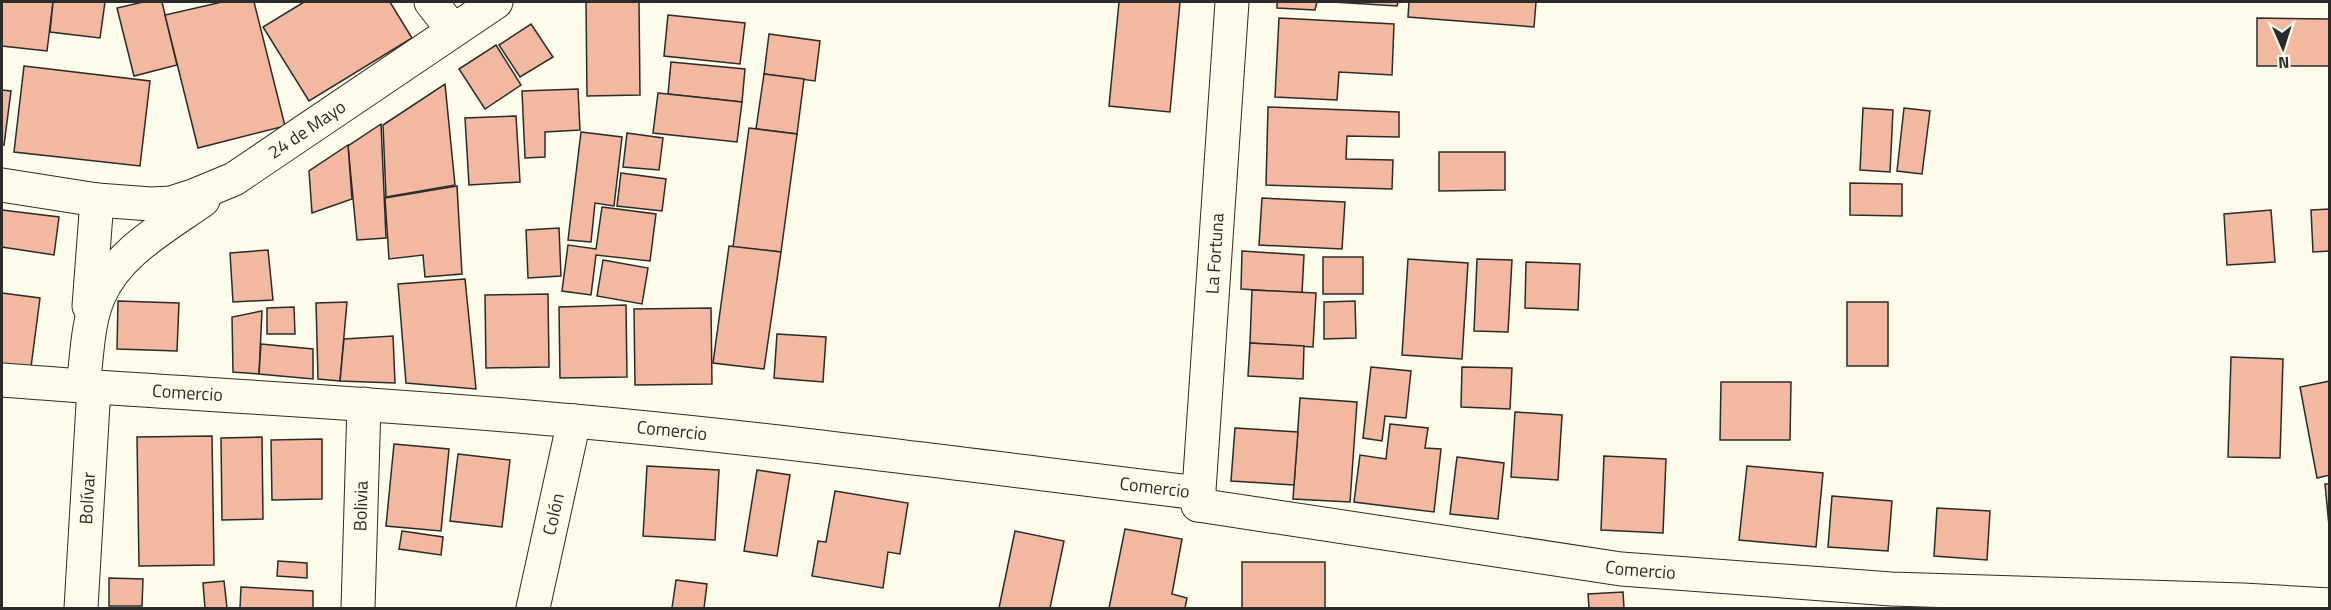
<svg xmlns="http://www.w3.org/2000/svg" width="2331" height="610" font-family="'Titillium Web',sans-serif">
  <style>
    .building { fill: #f2b8a0; stroke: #2b2b2b; stroke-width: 1.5 }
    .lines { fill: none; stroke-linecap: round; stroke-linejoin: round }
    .minor-casing { stroke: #2b2b2b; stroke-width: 35 }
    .minor { stroke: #fdfbea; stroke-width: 33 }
    .labels { text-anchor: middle; stroke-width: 4.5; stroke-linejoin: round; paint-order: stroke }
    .street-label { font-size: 18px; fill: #2b2b2b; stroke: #fdfbea }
  </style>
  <rect width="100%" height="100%" fill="#fdfbea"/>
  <!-- building -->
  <g class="building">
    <path d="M2 2H53L47 51 2 46Z"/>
    <path d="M53 2H105L100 38 50 32Z"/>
    <path d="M143 2H162L177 65 134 76 117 8Z"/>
    <path d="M222 2H254L285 126 198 148 165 15Z"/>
    <path d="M304 2H390L412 38 309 101 263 27Z"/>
    <path d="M586 2H639L640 95 587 96Z"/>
    <path d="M1119 2H1180L1170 112 1109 106Z"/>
    <path d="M1277 2H1317L1315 10 1277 8Z"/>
    <path d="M1333 2H1398L1397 6Z"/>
    <path d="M1409 2H1536L1534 27 1408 17Z"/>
    <path d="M668 15 745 23 740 64 664 56Z"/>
    <path d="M1279 18 1394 24 1392 75 1339 72 1337 100 1275 97Z"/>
    <path d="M2257 18 2330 19V66H2257Z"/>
    <path d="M531 24 553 57 520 77 499 45Z"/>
    <path d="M769 34 820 41 815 81 764 74Z"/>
    <path d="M496 45 521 85 485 109 459 69Z"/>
    <path d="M671 62 745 69 742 102 668 94Z"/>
    <path d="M24 66 150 81 140 166 14 152Z"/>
    <path d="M764 74 804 79 797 134 756 129Z"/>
    <path d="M445 84 455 185 386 197 383 125Z"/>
    <path d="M578 89 580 130 545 132V157L525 158 522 91Z"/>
    <path d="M2 90 11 91 4 145 2 144Z"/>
    <path d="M658 93 742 102 737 142 653 133Z"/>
    <path d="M1268 107 1399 112V137L1347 136 1346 159 1393 160 1392 189 1266 185Z"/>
    <path d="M1863 108 1893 110 1890 172 1860 170Z"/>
    <path d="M1904 108 1930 111 1922 174 1897 171Z"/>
    <path d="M516 116 520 182 469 185 465 118Z"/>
    <path d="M381 124 386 238 357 240 348 146Z"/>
    <path d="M749 128 797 134 781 252 733 247Z"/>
    <path d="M581 132 622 137 614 206 595 203 591 242 568 240Z"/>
    <path d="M627 133 663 138 659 170 623 167Z"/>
    <path d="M348 145 352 199 312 213 309 171Z"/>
    <path d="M1439 152H1505V190L1439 191Z"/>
    <path d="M621 173 666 179 662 211 617 206Z"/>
    <path d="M1850 183 1902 184V216L1850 215Z"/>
    <path d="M457 186 462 274 425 277 423 255 389 259 385 198Z"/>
    <path d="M1262 198 1345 202 1342 249 1259 245Z"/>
    <path d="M602 207 656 214 650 261 596 255 591 295 562 291 568 245 596 249Z"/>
    <path d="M2330 209V251L2313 252 2311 210Z"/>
    <path d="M2 210 59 217 54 255 2 247Z"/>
    <path d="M2271 210 2275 262 2227 265 2224 214Z"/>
    <path d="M559 228 561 276 528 278 526 230Z"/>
    <path d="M729 246 781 252 764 369 713 363Z"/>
    <path d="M268 250 273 300 233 302 230 253Z"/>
    <path d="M1242 251 1304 255 1302 293 1241 289Z"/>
    <rect x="1323" y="257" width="40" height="37"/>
    <path d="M1408 259 1468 263 1462 359 1402 355Z"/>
    <path d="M1477 259 1512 260 1508 332 1474 331Z"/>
    <path d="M603 260 648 268 642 304 597 296Z"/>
    <path d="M1526 262 1580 264 1578 310 1525 308Z"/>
    <path d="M465 279 476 389 406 383 398 284Z"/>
    <path d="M1252 290 1316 293 1313 347 1250 343Z"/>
    <path d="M2 293 40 298 31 367 2 364Z"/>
    <path d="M548 294 549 367 486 368 485 295Z"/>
    <path d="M118 301 179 303 177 351 117 349Z"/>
    <path d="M1355 301 1356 338 1324 339V302Z"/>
    <path d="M347 302 340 381 318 379 316 303Z"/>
    <rect x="1847" y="302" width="41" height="64"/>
    <path d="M626 305 627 377 560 378 559 307Z"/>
    <path d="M294 307 295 334H267V308Z"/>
    <path d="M711 308 712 384 635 385 634 309Z"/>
    <path d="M262 311 259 374 233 372 232 317Z"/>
    <path d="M777 334 826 337 823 382 774 378Z"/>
    <path d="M393 336 395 383 340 381 344 339Z"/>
    <path d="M1250 343 1304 346 1303 379 1248 376Z"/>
    <path d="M261 344 313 349V379L259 374Z"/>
    <path d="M2231 357 2283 359 2280 458 2228 457Z"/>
    <path d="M1371 367 1411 371 1406 418 1385 416 1382 441 1363 438Z"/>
    <path d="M1462 367 1512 368 1510 409 1461 407Z"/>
    <path d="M2330 381V475L2317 478 2300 387Z"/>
    <path d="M1721 382H1791L1790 440H1720Z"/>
    <path d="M1300 398 1357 402 1350 502 1293 499Z"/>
    <path d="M1515 412 1562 415 1558 480 1511 477Z"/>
    <path d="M1390 424 1428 428 1425 448 1441 449 1434 512 1354 502 1360 455 1386 459Z"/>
    <path d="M1235 428 1298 432 1294 485 1231 481Z"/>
    <path d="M212 436 214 565 139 566 137 437Z"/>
    <path d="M262 437 263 519 222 520 221 438Z"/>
    <path d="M322 439V499L272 500 271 440Z"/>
    <path d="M394 444 449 449 441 531 386 526Z"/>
    <path d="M458 454 510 460 502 527 450 521Z"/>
    <path d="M1604 456 1666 459 1663 533 1601 530Z"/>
    <path d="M1457 457 1504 463 1498 519 1450 514Z"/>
    <path d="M647 466 719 470 715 540 643 536Z"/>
    <path d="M1747 466 1823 473 1816 547 1739 540Z"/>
    <path d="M757 470 790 475 777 556 744 551Z"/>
    <path d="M2325 484H2330V536Z"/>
    <path d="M835 491 908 503 900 554 888 552 883 588 812 576 818 541 826 542Z"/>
    <path d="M1832 496 1892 501 1888 551 1828 547Z"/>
    <path d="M1937 508 1990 511 1987 560 1934 556Z"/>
    <path d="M1125 529 1182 539 1172 594 1187 598 1185 608H1109Z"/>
    <path d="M402 531 443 537 441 555 399 549Z"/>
    <path d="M1015 531 1064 541 1050 608H999Z"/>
    <path d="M278 561 307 563V578L277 576Z"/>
    <rect x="1242" y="562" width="83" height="46"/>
    <path d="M109 578 143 579 142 606H109Z"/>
    <path d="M676 580 707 584 704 608H672Z"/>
    <path d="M224 581 227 608H205L203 583Z"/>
    <path d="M241 587 313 591V608H240Z"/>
    <path d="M1623 592 1624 608H1589L1588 594Z"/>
  </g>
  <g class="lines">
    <!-- minor casing -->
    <g class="minor-casing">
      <g id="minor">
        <path d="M431 2 453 30"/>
        <path id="s1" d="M2 185 97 200 151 204 171 203 193 196 234 179 496 2"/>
        <path d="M89 306 97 200"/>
        <path id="s2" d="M2 380C192 395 384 403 574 421 783 440 991 468 1199 493L1198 505 1621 569 1891 589 2243 600 2330 605"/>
        <path d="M83 387C87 358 87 323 99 296 118 252 165 227 203 200"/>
        <path id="s3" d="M1198 505 1232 2"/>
        <path id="s4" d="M81 608 94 387"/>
        <path id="s5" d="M358 608 364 404"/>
        <path id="s6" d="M533 608 574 421"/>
      </g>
    </g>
    <!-- minor -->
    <use href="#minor" class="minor"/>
  </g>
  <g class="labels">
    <!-- street labels -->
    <g class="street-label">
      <text dy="6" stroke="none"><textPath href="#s1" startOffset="326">24 de Mayo</textPath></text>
      <text dy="6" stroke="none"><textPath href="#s3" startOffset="252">La Fortuna</textPath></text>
      <text dy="6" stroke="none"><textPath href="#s2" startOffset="186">Comercio</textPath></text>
      <text dy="6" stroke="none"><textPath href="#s2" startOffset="672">Comercio</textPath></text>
      <text dy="6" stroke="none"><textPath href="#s2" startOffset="1158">Comercio</textPath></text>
      <text dy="6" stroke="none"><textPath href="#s4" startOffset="110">Bolívar</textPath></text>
      <text dy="6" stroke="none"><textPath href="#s5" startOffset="102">Bolivia</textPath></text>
      <text dy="6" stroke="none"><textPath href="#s6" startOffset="96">Colón</textPath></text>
      <text dy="6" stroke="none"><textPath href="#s2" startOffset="1662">Comercio</textPath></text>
    </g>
  </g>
  <!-- border -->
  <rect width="2331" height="610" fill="none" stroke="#2b2b2b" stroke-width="6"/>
  <!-- north arrow -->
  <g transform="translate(2283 48) rotate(177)" stroke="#fdfbea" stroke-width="4.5" paint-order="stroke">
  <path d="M0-4.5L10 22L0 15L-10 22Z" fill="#2b2b2b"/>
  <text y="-9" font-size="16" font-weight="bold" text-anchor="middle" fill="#2b2b2b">N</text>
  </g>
</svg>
